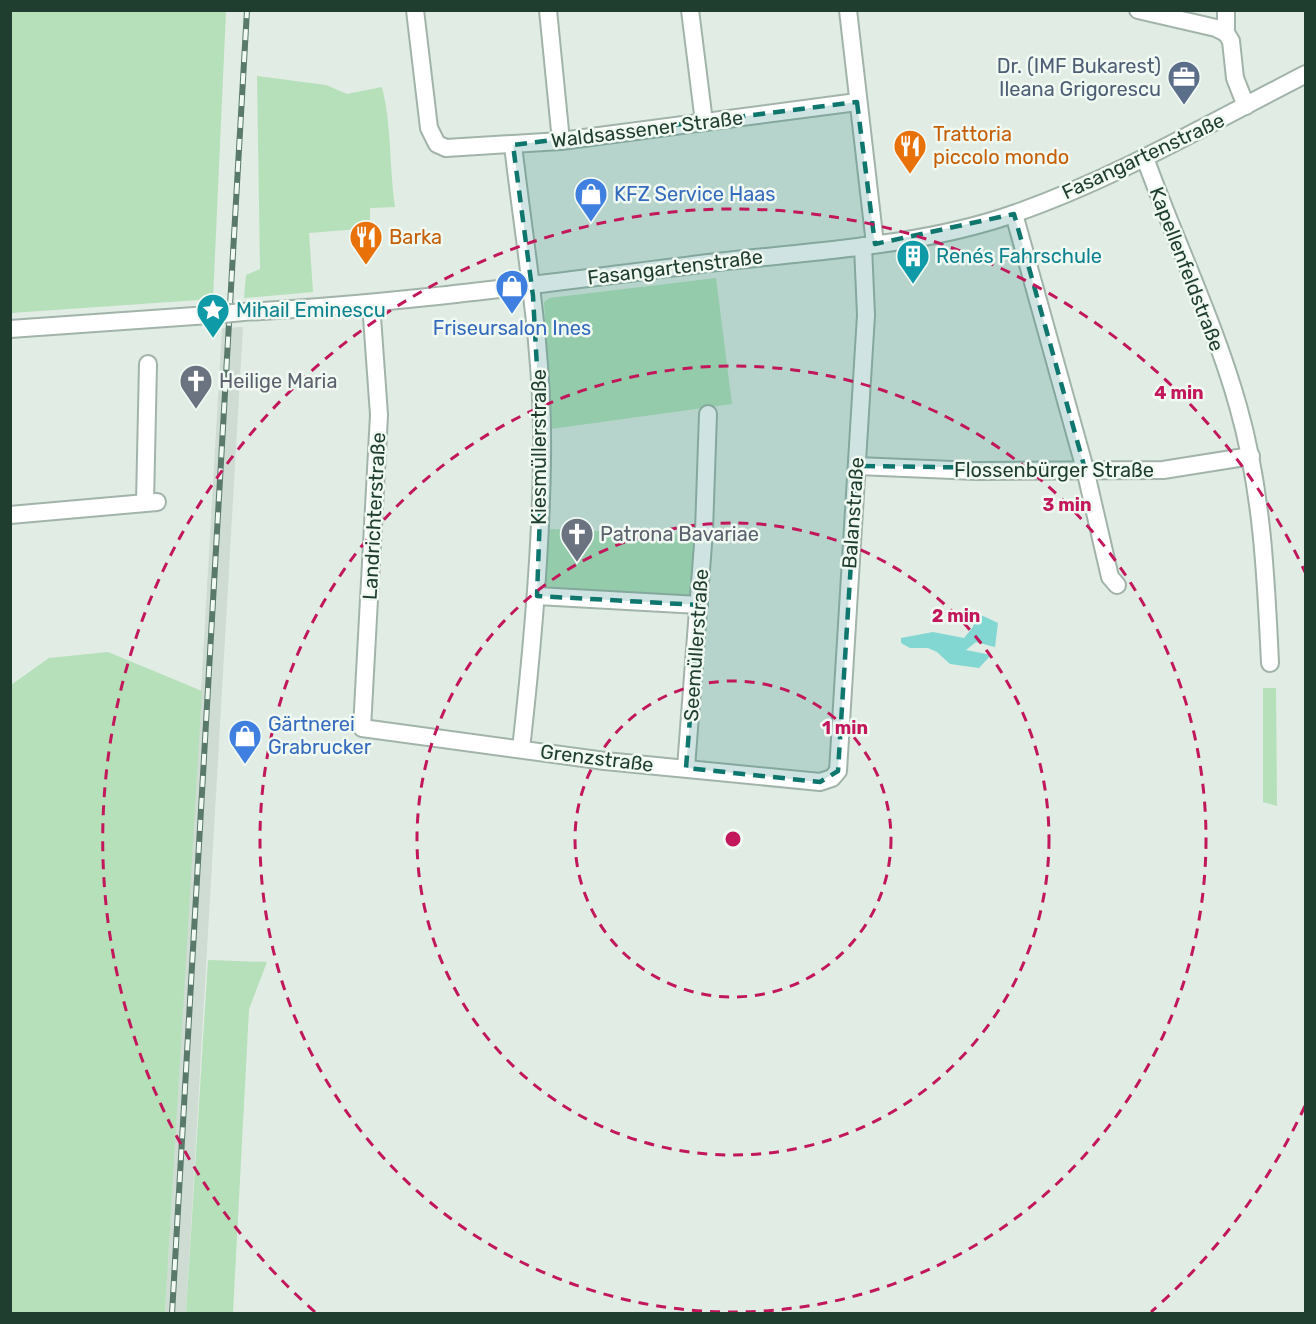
<svg xmlns="http://www.w3.org/2000/svg" width="1316" height="1324" font-family="Rubik,sans-serif">
  <style>
    .built { fill: #cedcd3 }
    .green { fill: #b6e0b9 }
    .water { fill: #82d7d3 }
    .lines { fill: none; stroke-linecap: round; stroke-linejoin: round }
    .minor-casing { stroke: #a2b4aa; stroke-width: 20 }
    .minor { stroke: #fff; stroke-width: 16 }
    .rail-casing { stroke: #597a6b; stroke-width: 6 }
    .rail { stroke: #f1f9f3; stroke-width: 4; stroke-dasharray: 11; stroke-linecap: butt }
    .minor-bridge-casing { stroke: #a2b4aa; stroke-width: 20; stroke-linecap: butt }
    .minor-bridge { stroke: #fff; stroke-width: 16 }
    .marked { fill: #0f766e; fill-opacity: 0.2; stroke: #0f766e; stroke-width: 4.5; stroke-dasharray: 12 8; stroke-linejoin: round }
    .ring { fill: none; stroke: #c2185b; stroke-width: 3; stroke-dasharray: 10 8 }
    .labels { text-anchor: middle; stroke-width: 5; stroke-linejoin: round; paint-order: stroke }
    .service-label { font-size: 20px; fill: #4e5e75; stroke: #f1f9f3; text-anchor: end }
    .street-label { font-size: 20px; fill: #1f3e30; stroke: #f1f9f3 }
    .food-label { font-size: 20px; fill: #c56008; stroke: #f1f9f3; text-anchor: start }
    .shop-label { font-size: 20px; fill: #366cbe; stroke: #f1f9f3; text-anchor: start }
    .culture-label { font-size: 20px; fill: #0d838f; stroke: #f1f9f3; text-anchor: start }
    .worship-label { font-size: 20px; fill: #5b616d; stroke: #f1f9f3; text-anchor: start }
    .centre { fill: #c2185b; stroke: #f1f9f3; stroke-width: 3 }
    .ring-label { font-size: 18px; text-anchor: middle; font-weight: bold; fill: #c2185b; stroke: #f1f9f3; stroke-width: 5; stroke-linejoin: round; paint-order: stroke }
  </style>
  <rect width="100%" height="100%" fill="#e0ece4"/>
  <!-- built -->
  <path class="built" d="M243 327 186 1313 165 1314 222 328Z"/>
  <!-- green -->
  <g class="green">
    <path d="M11 10 226 11 213 299 11 313Z"/>
    <path d="M257 76 326 85 347 94 382 87C392 126 389 167 395 207L370 208V228L309 233 313 292 244 298 246 275 260 269Z"/>
    <path d="M716 278 732 404 551 429 544 302 549 298Z"/>
    <path d="M551 529 688 535 698 545 696 593 689 601 543 590 545 535Z"/>
    <path d="M108 652 202 691 165 1313H11V685L49 658Z"/>
    <path d="M1263 688H1276L1277 806 1263 802Z"/>
    <path d="M208 960 267 962 249 1009 233 1313H186Z"/>
  </g>
  <!-- water -->
  <path class="water" d="M977 613 998 623 995 647 976 642 966 650 991 655 979 668 950 664 937 652 928 648H910L901 643V638L933 632 964 638 973 627Z"/>
  <g class="lines">
    <!-- minor casing -->
    <g class="minor-casing">
      <g id="minor">
        <path d="M415 10 429 128 437 144 446 148 561 141 857 102"/>
        <path d="M548 10 561 141"/>
        <path d="M690 10 704 122"/>
        <path d="M848 10 875 244"/>
        <path d="M1138 10 1216 28 1226 33"/>
        <path d="M1226 10V33L1231 41 1235 78 1246 106"/>
        <path d="M513 145C525 249 544 353 542 458 541 556 532 652 521 749"/>
        <path d="M1145 158C1175 241 1214 321 1238 406 1262 490 1266 576 1270 663"/>
        <path d="M1014 214 1085 469 1110 577 1117 585"/>
        <path d="M371 303 379 415 362 728 605 761 820 782 832 778 838 771 866 315 863 246"/>
        <path d="M243 312C402 304 559 281 717 262 814 251 924 246 1016 213 1118 177 1210 123 1306 74"/>
        <path d="M10 329 223 314"/>
        <path d="M857 466 976 471 1163 470 1251 456"/>
        <path d="M145 503 148 364"/>
        <path d="M10 515 157 502"/>
        <path d="M537 596 699 605"/>
        <path d="M686 768 704 531 708 414"/>
      </g>
    </g>
    <!-- minor -->
    <use href="#minor" class="minor"/>
    <!-- rail casing -->
    <g class="rail-casing">
      <path id="rail" d="M172 1314 247 10"/>
    </g>
    <!-- rail -->
    <use href="#rail" class="rail"/>
    <!-- minor-bridge casing -->
    <g class="minor-bridge-casing">
      <path id="minor-bridge" d="M223 314 243 312"/>
    </g>
    <!-- minor-bridge -->
    <use href="#minor-bridge" class="minor-bridge"/>
  </g>
  <!-- marked area -->
  <path class="marked" d="M857 102 875 244 1014 214 1085 469 857 466 838 771 820 782 686 768 699 605 537 596 542 458 533 296 513 145Z"/>
  <!-- distance rings -->
  <g class="ring">
    <circle cx="733" cy="839" r="158"/>
    <circle cx="733" cy="839" r="316"/>
    <circle cx="733" cy="839" r="473"/>
    <path d="M1305 1106A631 631 0 0 1 1151 1312M315 1312A631 631 0 1 1 1305 572"/>
  </g>
  <!-- icons -->
  <defs>
    <g id="office-pin" transform="scale(1.725)"><path d="M0 17L-7.5 6A9.5 9.5 0 1 1 7.5 6Z" fill="#5c6f8a" stroke="#f1f9f3"/><path d="M-6-3h4V-5.5h4V-3h4V5H-6ZM-1-4.5V-3h2v-1.5ZM-6 0V1H6V0Z" fill="#fff"/></g>
    <g id="restaurant-pin" transform="scale(1.725)"><path d="M0 17L-7.5 6A9.5 9.5 0 1 1 7.5 6Z" fill="#e8710a" stroke="#f1f9f3"/><path d="M-5-6h1v4h1v-4h1v4h1v-4h1v5L-1.5 .5V6h-2V.5L-5-1ZM5-6V6H3V1.5H1.5Q1.5-4 5-6Z" fill="#fff"/></g>
    <g id="shop-pin" transform="scale(1.725)"><path d="M0 17L-7.5 6A9.5 9.5 0 1 1 7.5 6Z" fill="#3f7fe0" stroke="#f1f9f3"/><path d="M-5-2.5h2.3a2.7 3.5 0 0 1 5.4 0H5L5.5 6h-11ZM-1.5-2.5h3a1.5 2.3 0 0 0-3 0Z" fill="#fff"/></g>
    <g id="building-pin" transform="scale(1.725)"><path d="M0 17L-7.5 6A9.5 9.5 0 1 1 7.5 6Z" fill="#0f9aa8" stroke="#f1f9f3"/><path d="M-4-6H4V6H1V3H-1V6H-4ZM-2.5-4.3h1.7v1.8h-1.7ZM.8-4.3h1.7v1.8H.8ZM-2.5-1h1.7V.8h-1.7ZM.8-1h1.7V.8H.8Z" fill="#fff"/></g>
    <g id="sight-pin" transform="scale(1.725)"><path d="M0 17L-7.5 6A9.5 9.5 0 1 1 7.5 6Z" fill="#0f9aa8" stroke="#f1f9f3"/><path d="M0-6L1.8-2.2L6-1.7L2.9 1.2L3.7 5.4L0 3.3L-3.7 5.4L-2.9 1.2L-6-1.7L-1.8-2.2Z" fill="#fff"/></g>
    <g id="church-pin" transform="scale(1.725)"><path d="M0 17L-7.5 6A9.5 9.5 0 1 1 7.5 6Z" fill="#6b7280" stroke="#f1f9f3"/><path d="M-1.2-6h2.4v3.5h3.3v2.4h-3.3V6h-2.4V-.1h-3.3v-2.4h3.3Z" fill="#fff"/></g>
  </defs>
  <g fill-rule="evenodd">
    <use href="#office-pin" x="1184" y="77"/>
    <use href="#restaurant-pin" x="910" y="146"/>
    <use href="#shop-pin" x="591" y="194"/>
    <use href="#restaurant-pin" x="366" y="237"/>
    <use href="#building-pin" x="913" y="256"/>
    <use href="#shop-pin" x="512" y="286"/>
    <use href="#sight-pin" x="213" y="310"/>
    <use href="#church-pin" x="196" y="381"/>
    <use href="#church-pin" x="577" y="534"/>
    <use href="#shop-pin" x="245" y="736"/>
  </g>
  <g class="labels">
    <!-- service labels -->
    <g class="service-label">
      <text x="1161" y="73">Dr. (IMF Bukarest)<tspan x="1161" dy="23">Ileana Grigorescu</tspan></text>
    </g>
    <!-- street labels -->
    <g class="street-label">
      <text transform="translate(647 129) rotate(-7)" y="7">Waldsassener Straße</text>
      <text transform="translate(1143 156) rotate(-25)" y="7">Fasangartenstraße</text>
      <text transform="translate(675 267) rotate(-7)" y="7">Fasangartenstraße</text>
      <text transform="translate(1187 269) rotate(69)" y="7">Kapellenfeldstraße</text>
      <text transform="translate(539 447) rotate(-90)" y="7">Kiesmüllerstraße</text>
      <text x="1054" y="477">Flossenbürger Straße</text>
      <text transform="translate(853 513) rotate(-86)" y="7">Balanstraße</text>
      <text transform="translate(374 516) rotate(-87)" y="7">Landrichterstraße</text>
      <text transform="translate(696 645) rotate(-86)" y="7">Seemüllerstraße</text>
      <text transform="translate(597 758) rotate(7)" y="7">Grenzstraße</text>
    </g>
    <!-- food labels -->
    <g class="food-label">
      <text x="933" y="141">Trattoria<tspan x="933" dy="23">piccolo mondo</tspan></text>
      <text x="389" y="244">Barka</text>
    </g>
    <!-- shop labels -->
    <g class="shop-label">
      <text x="614" y="201">KFZ Service Haas</text>
      <text x="512" y="335" text-anchor="middle">Friseursalon Ines</text>
      <text x="268" y="731">Gärtnerei<tspan x="268" dy="23">Grabrucker</tspan></text>
    </g>
    <!-- culture labels -->
    <g class="culture-label">
      <text x="936" y="263">Renés Fahrschule</text>
      <text x="236" y="317">Mihail Eminescu</text>
    </g>
    <!-- worship labels -->
    <g class="worship-label">
      <text x="219" y="388">Heilige Maria</text>
      <text x="600" y="541">Patrona Bavariae</text>
    </g>
  </g>
  <circle cx="733" cy="839" r="9" class="centre"/>
  <g class="ring-label">
    <text x="1179" y="399">4 min</text>
    <text x="1067" y="511">3 min</text>
    <text x="956" y="622">2 min</text>
    <text x="845" y="734">1 min</text>
  </g>
  <!-- border -->
  <rect width="1316" height="1324" fill="none" stroke="#1f3e30" stroke-width="24"/>
</svg>
